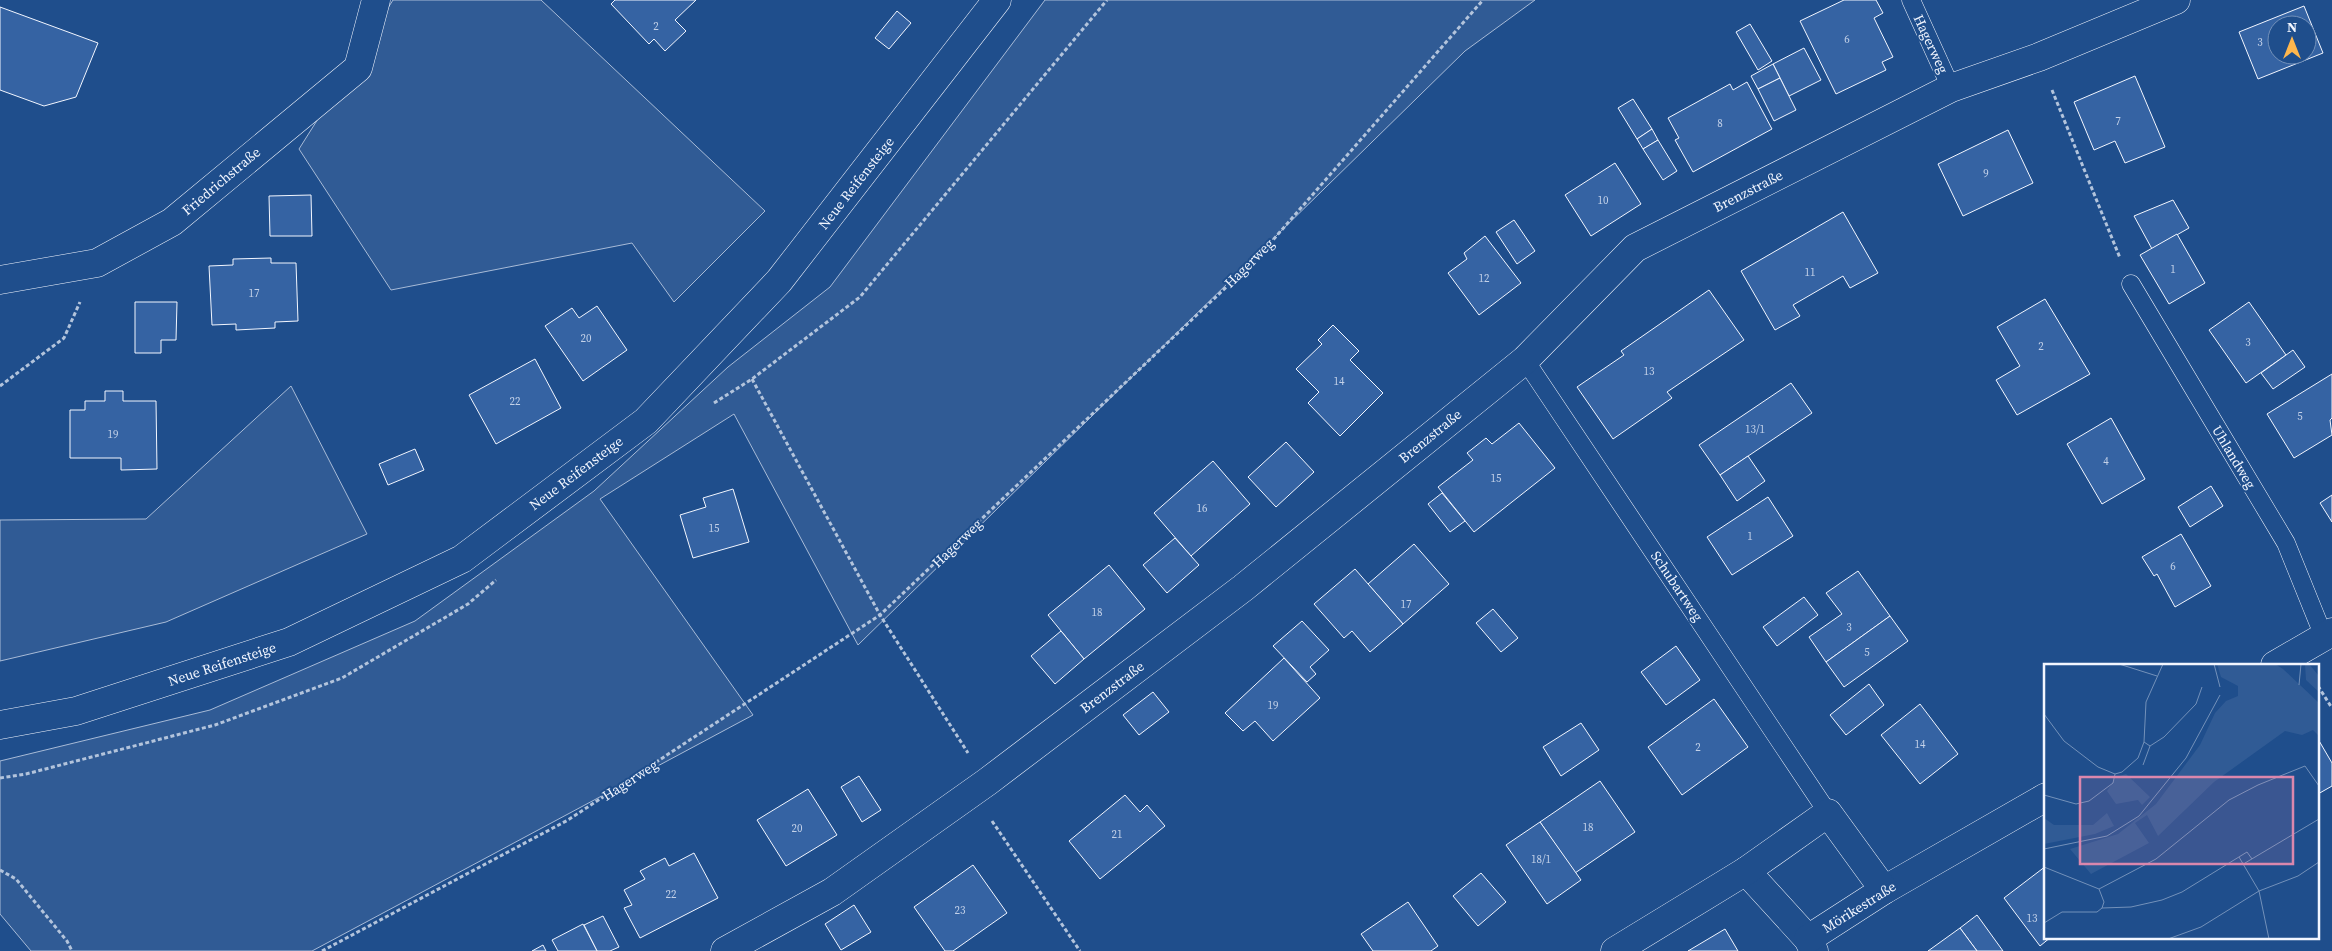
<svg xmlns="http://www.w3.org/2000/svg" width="2332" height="951" font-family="'Source Serif 4',serif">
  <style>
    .built { fill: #305b95; stroke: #a8bbd7 }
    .building { fill: #3563a3; stroke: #f2f6ff; fill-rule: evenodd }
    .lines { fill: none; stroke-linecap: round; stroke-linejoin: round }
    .lane-casing { stroke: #f2f6ff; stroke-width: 19 }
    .street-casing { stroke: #f2f6ff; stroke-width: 29 }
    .secondary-casing { stroke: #f2f6ff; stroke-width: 29 }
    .path { stroke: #b3c4dc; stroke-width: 3; stroke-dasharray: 4 2.5; stroke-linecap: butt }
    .lane { stroke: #1f4e8c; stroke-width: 18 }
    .street { stroke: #1f4e8c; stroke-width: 28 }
    .secondary { stroke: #1f4e8c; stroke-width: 28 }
    .labels { text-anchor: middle; stroke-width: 4; stroke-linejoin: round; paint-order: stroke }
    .number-label { font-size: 11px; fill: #c3d1e8 }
    .street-label { font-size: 14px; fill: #f2f6ff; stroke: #1f4e8c }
    .inset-road { fill: none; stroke: #7391ba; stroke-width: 1 }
    .view { fill: #da87ad; fill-opacity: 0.15; stroke: #da87ad; stroke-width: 2.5 }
    .inset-edge { fill: none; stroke: #f2f6ff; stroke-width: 2.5 }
  </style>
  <rect width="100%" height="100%" fill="#1f4e8c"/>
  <!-- built -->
  <g class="built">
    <path d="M393 0H541L765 211 674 302 632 243 391 290 299 149Z"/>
    <path d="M1045 0H1535L1465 51 858 645 734 414 600 499 753 715 312 951H31L0 914V761L210 710 415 621 594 491 728 367 830 287Z"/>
    <path d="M291 386 367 534 166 622 0 661V520L146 519Z"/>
  </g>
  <!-- building -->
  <g class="building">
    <path d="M615 0H696L675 20 686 31 665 51 654 39 649 44 611 4Z"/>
    <path d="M1844 0H1876L1883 13 1874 18 1893 57 1882 62 1886 70 1836 94 1800 21Z"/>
    <path d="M2304 6 2323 53 2258 79 2239 32ZM2277 25H2307V55H2277Z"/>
    <path d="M0 7 98 43 76 97 44 106 0 90Z"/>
    <path d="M897 11 911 23 889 49 875 38Z"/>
    <path d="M1750 24 1772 61 1758 70 1736 32Z"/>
    <path d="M1804 48 1821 80 1789 96 1773 64Z"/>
    <path d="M1773 64 1780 78 1758 89 1751 76Z"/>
    <path d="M2135 76 2165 147 2125 163 2115 141 2094 150 2074 102Z"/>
    <path d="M1780 78 1796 110 1774 121 1758 89Z"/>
    <path d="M1747 82 1772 129 1693 172 1675 140 1679 138 1668 118 1730 84 1733 90Z"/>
    <path d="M1633 99 1652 129 1637 139 1618 108Z"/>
    <path d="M1652 129 1658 140 1643 149 1637 139Z"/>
    <path d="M2008 130 2033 183 1963 216 1938 164Z"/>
    <path d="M1658 140 1677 171 1663 180 1643 149Z"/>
    <path d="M1615 163 1641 204 1591 236 1565 195Z"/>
    <path d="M311 195 312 236H270L269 196Z"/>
    <path d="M2173 200 2189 228 2152 249 2134 216Z"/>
    <path d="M1843 212 1878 273 1850 288 1843 276 1793 305 1800 316 1775 330 1741 271Z"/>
    <path d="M1514 220 1535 251 1517 264 1496 232Z"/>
    <path d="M2177 234 2205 283 2169 304 2140 255Z"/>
    <path d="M1485 236 1521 283 1479 315 1448 273 1467 259 1464 253Z"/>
    <path d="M271 258V263H296L298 321 275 322V328L236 330V324L212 325 209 266 233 265V259Z"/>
    <path d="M1709 290 1744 340 1667 392 1672 398 1613 439 1577 387 1624 355 1621 351Z"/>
    <path d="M2045 299 2090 374 2017 415 1996 380 2020 366 1997 327Z"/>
    <path d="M135 302H177L176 340H161V353H135Z"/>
    <path d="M2249 302 2286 355 2246 383 2209 330Z"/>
    <path d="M597 306 627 350 583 381 545 326 572 308 579 318Z"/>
    <path d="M1333 325 1359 351 1350 360 1383 393 1340 436 1308 403 1319 392 1296 369 1322 344 1318 340Z"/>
    <path d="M2293 350 2305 367 2273 389 2261 373Z"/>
    <path d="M535 359 561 408 496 444 469 395Z"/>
    <path d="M2332 374V418L2330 420 2332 435 2294 458 2267 414Z"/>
    <path d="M1791 383 1812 413 1720 475 1699 445Z"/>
    <path d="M105 391H123V401H156L157 469 121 470V458H70V410H85V401H105Z"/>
    <path d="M2111 418 2145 479 2102 504 2067 444Z"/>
    <path d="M1519 423 1555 468 1474 532 1438 487 1473 460 1467 453 1486 438 1492 444Z"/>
    <path d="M1286 442 1314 472 1276 507 1248 477Z"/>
    <path d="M415 449 424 470 388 485 379 464Z"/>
    <path d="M1748 456 1765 481 1737 501 1720 475Z"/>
    <path d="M1213 461 1250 504 1191 556 1154 513Z"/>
    <path d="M2211 486 2223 506 2190 527 2178 507Z"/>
    <path d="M733 489 749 542 693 558 680 515 706 507 703 498Z"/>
    <path d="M1442 493 1465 521 1450 532 1428 504Z"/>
    <path d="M2332 495V522L2320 503Z"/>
    <path d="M1768 497 1793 536 1732 575 1707 537Z"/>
    <path d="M2181 534 2211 586 2175 607 2157 574 2154 576 2142 557Z"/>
    <path d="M1175 538 1199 565 1167 593 1143 565Z"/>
    <path d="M1414 544 1449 584 1403 624 1368 584Z"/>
    <path d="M1109 565 1145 609 1084 659 1048 615Z"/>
    <path d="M1355 569 1403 624 1370 652 1352 631 1344 638 1314 604Z"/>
    <path d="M1858 571 1890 616 1826 662 1809 637 1842 614 1826 593Z"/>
    <path d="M1804 597 1818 615 1777 646 1763 627Z"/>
    <path d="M1493 609 1518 638 1501 652 1476 623Z"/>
    <path d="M1890 616 1908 641 1844 687 1826 662Z"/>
    <path d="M1302 621 1329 650 1310 667 1316 674 1307 682 1273 646Z"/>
    <path d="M1061 631 1084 659 1055 684 1031 656Z"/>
    <path d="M1676 646 1700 680 1666 705 1641 672Z"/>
    <path d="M1284 658 1320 698 1273 741 1255 721 1243 731 1225 713Z"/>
    <path d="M1869 684 1884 705 1846 735 1830 715Z"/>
    <path d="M1153 692 1169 712 1139 735 1123 715Z"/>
    <path d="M1714 699 1748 747 1682 795 1648 747Z"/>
    <path d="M1920 704 1958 754 1920 784 1881 735Z"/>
    <path d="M1581 723 1599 750 1561 776 1543 747Z"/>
    <path d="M2318 739 2332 763V786L2318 794Z"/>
    <path d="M859 776 881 810 862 822 841 787Z"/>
    <path d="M1600 781 1635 832 1575 873 1540 822Z"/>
    <path d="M808 789 837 835 786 866 757 820Z"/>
    <path d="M1125 795 1140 812 1147 805 1165 826 1100 879 1069 841Z"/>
    <path d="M1540 822 1581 880 1547 904 1506 845Z"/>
    <path d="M694 853 718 898 640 938 624 908 632 905 624 890 645 879 640 871 665 858 669 866Z"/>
    <path d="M973 865 1007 913 953 951H945L914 907Z"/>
    <path d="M2046 866V937H2051L2040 946 2004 898Z"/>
    <path d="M1481 873 1506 902 1478 926 1453 896Z"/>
    <path d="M1408 902 1438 946 1431 951H1373L1361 934Z"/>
    <path d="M854 905 871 932 841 950 825 924Z"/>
    <path d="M1977 915 2003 951H1977L1960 928Z"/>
    <path d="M603 916 619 947 610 951H597L584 925Z"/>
    <path d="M583 924 597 951H558L552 940Z"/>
    <path d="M1960 928 1977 951H1928Z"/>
    <path d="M1725 929 1738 951H1688Z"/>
    <path d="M543 945 546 951H532Z"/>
  </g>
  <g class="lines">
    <!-- lane casing -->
    <g class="lane-casing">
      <g id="lane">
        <path d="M1911 0 1951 88"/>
        <path d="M2131 284 2286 543 2324 637"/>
        <path d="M1525 360 1828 813"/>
      </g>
    </g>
    <!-- street casing -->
    <g class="street-casing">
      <g id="street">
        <path d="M0 280 97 263 172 222 358 68 376 0"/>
        <path d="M2275 665 2332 632"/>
        <path d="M1746 871 1808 939 1814 951"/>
        <path d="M1808 939 1884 890 2046 797"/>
        <path d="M725 951 832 892 987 782 1243 588 1525 360 1635 248 1951 88 2039 57 2176 0"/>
        <path d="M1615 951 1746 871 1828 813 1884 890"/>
      </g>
    </g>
    <!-- secondary casing -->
    <g class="secondary-casing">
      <path id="secondary" d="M0 725 76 711 289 642 462 559 646 421 779 281 997 0"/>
    </g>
    <!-- path -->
    <g class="path">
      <path d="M2052 90 2120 258"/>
      <path d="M752 379 880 615 968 753"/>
      <path d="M0 386 64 338 80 302"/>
      <path d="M714 403 752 379 860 297 1107 0"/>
      <path d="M2318 686 2332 708"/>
      <path d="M0 778 26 774 215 725 342 678 468 604 496 580"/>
      <path d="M992 821 1080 951"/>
      <path d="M0 870 16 879 67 941 72 951"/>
      <path d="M322 951 568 820 880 615 1258 257 1483 0"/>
    </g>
    <!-- lane -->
    <use href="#lane" class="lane"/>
    <!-- street -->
    <use href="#street" class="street"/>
    <!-- secondary -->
    <use href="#secondary" class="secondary"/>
  </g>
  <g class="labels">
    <!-- number labels -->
    <g class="number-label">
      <text x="656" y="30">2</text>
      <text x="1847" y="43">6</text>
      <text x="2260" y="46">3</text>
      <text x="2118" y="125">7</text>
      <text x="1720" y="127">8</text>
      <text x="1986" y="177">9</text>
      <text x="1603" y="204">10</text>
      <text x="2173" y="273">1</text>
      <text x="1810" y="276">11</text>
      <text x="1484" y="282">12</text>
      <text x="254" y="297">17</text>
      <text x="586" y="342">20</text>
      <text x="2248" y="346">3</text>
      <text x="2041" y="350">2</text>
      <text x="1649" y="375">13</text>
      <text x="1339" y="385">14</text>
      <text x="515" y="405">22</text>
      <text x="2300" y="420">5</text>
      <text x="1755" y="433">13/1</text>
      <text x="113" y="438">19</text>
      <text x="2106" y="465">4</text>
      <text x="1496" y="482">15</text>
      <text x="1202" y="512">16</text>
      <text x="714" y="532">15</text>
      <text x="1750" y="540">1</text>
      <text x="2173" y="570">6</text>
      <text x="1406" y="608">17</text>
      <text x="1097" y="616">18</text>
      <text x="1849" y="631">3</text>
      <text x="1867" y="656">5</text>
      <text x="1273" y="709">19</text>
      <text x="1920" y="748">14</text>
      <text x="1698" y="751">2</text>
      <text x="1588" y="831">18</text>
      <text x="797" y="832">20</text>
      <text x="1117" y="838">21</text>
      <text x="1541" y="863">18/1</text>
      <text x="671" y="898">22</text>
      <text x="960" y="914">23</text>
      <text x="2032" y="922">13</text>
    </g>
    <!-- street labels -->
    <g class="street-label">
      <text transform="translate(1931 44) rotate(65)" y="5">Hagerweg</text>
      <text transform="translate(221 181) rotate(-40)" y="5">Friedrichstraße</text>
      <text transform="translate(856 183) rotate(-52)" y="5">Neue Reifensteige</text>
      <text transform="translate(1748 191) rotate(-27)" y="5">Brenzstraße</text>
      <text transform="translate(1249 263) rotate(-45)" y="5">Hagerweg</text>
      <text transform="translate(1430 436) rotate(-39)" y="5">Brenzstraße</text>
      <text transform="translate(2234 457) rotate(59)" y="5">Uhlandweg</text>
      <text transform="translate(576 473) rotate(-37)" y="5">Neue Reifensteige</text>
      <text transform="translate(957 543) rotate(-44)" y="5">Hagerweg</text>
      <text transform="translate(1677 586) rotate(56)" y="5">Schubartweg</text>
      <text transform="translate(222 664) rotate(-18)" y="5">Neue Reifensteige</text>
      <text transform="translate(1112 687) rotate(-37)" y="5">Brenzstraße</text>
      <text transform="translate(630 780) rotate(-33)" y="5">Hagerweg</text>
      <text transform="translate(1859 907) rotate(-32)" y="5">Mörikestraße</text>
    </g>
  </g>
  <!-- overview -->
  <g transform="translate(2044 664)">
    <rect width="275" height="275" fill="#1f4e8c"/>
    <path d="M173 0H231L239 5 275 39V72L269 66 258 71 241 67 170 118 114 172 103 151 91 159 105 179 47 210 26 185 74 170 112 140 156 81 171 49 182 37 194 32V22L177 13ZM261 0H265L275 12V28L262 16ZM82 110 106 133 98 141 94 136 72 140 63 127 72 113ZM63 149 70 162 51 170 0 180V154L10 161H49Z" fill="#305b95"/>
    <path class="inset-road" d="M75 0 113 12M170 0 176 23M255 21 257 0M0 50 20 77 54 103 71 110 78 108 94 94 100 78 102 38 119 0M100 78 106 82 120 73 152 40 158 23M99 101 106 82M0 131 32 140 45 137 69 119 71 110M0 185 63 172 95 152 142 94 176 31M195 193 215 227 225 275M201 199 275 155M0 203 55 225 60 238 58 244 53 248H18L0 259M55 225 112 195 185 136 214 121 261 102 275 122M58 244 87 243 118 236 138 228 203 188 208 195M124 275 157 263 215 227 254 212 275 198"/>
    <path class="view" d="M36 113H249V200H36Z"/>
    <rect width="275" height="275" class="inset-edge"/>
  </g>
  <!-- north arrow -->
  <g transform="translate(2292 40)"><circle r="24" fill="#1f4e8c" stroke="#7391ba"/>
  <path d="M0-4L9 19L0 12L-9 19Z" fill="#ffb74d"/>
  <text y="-8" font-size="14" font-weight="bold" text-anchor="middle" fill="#f2f6ff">N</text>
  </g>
</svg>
